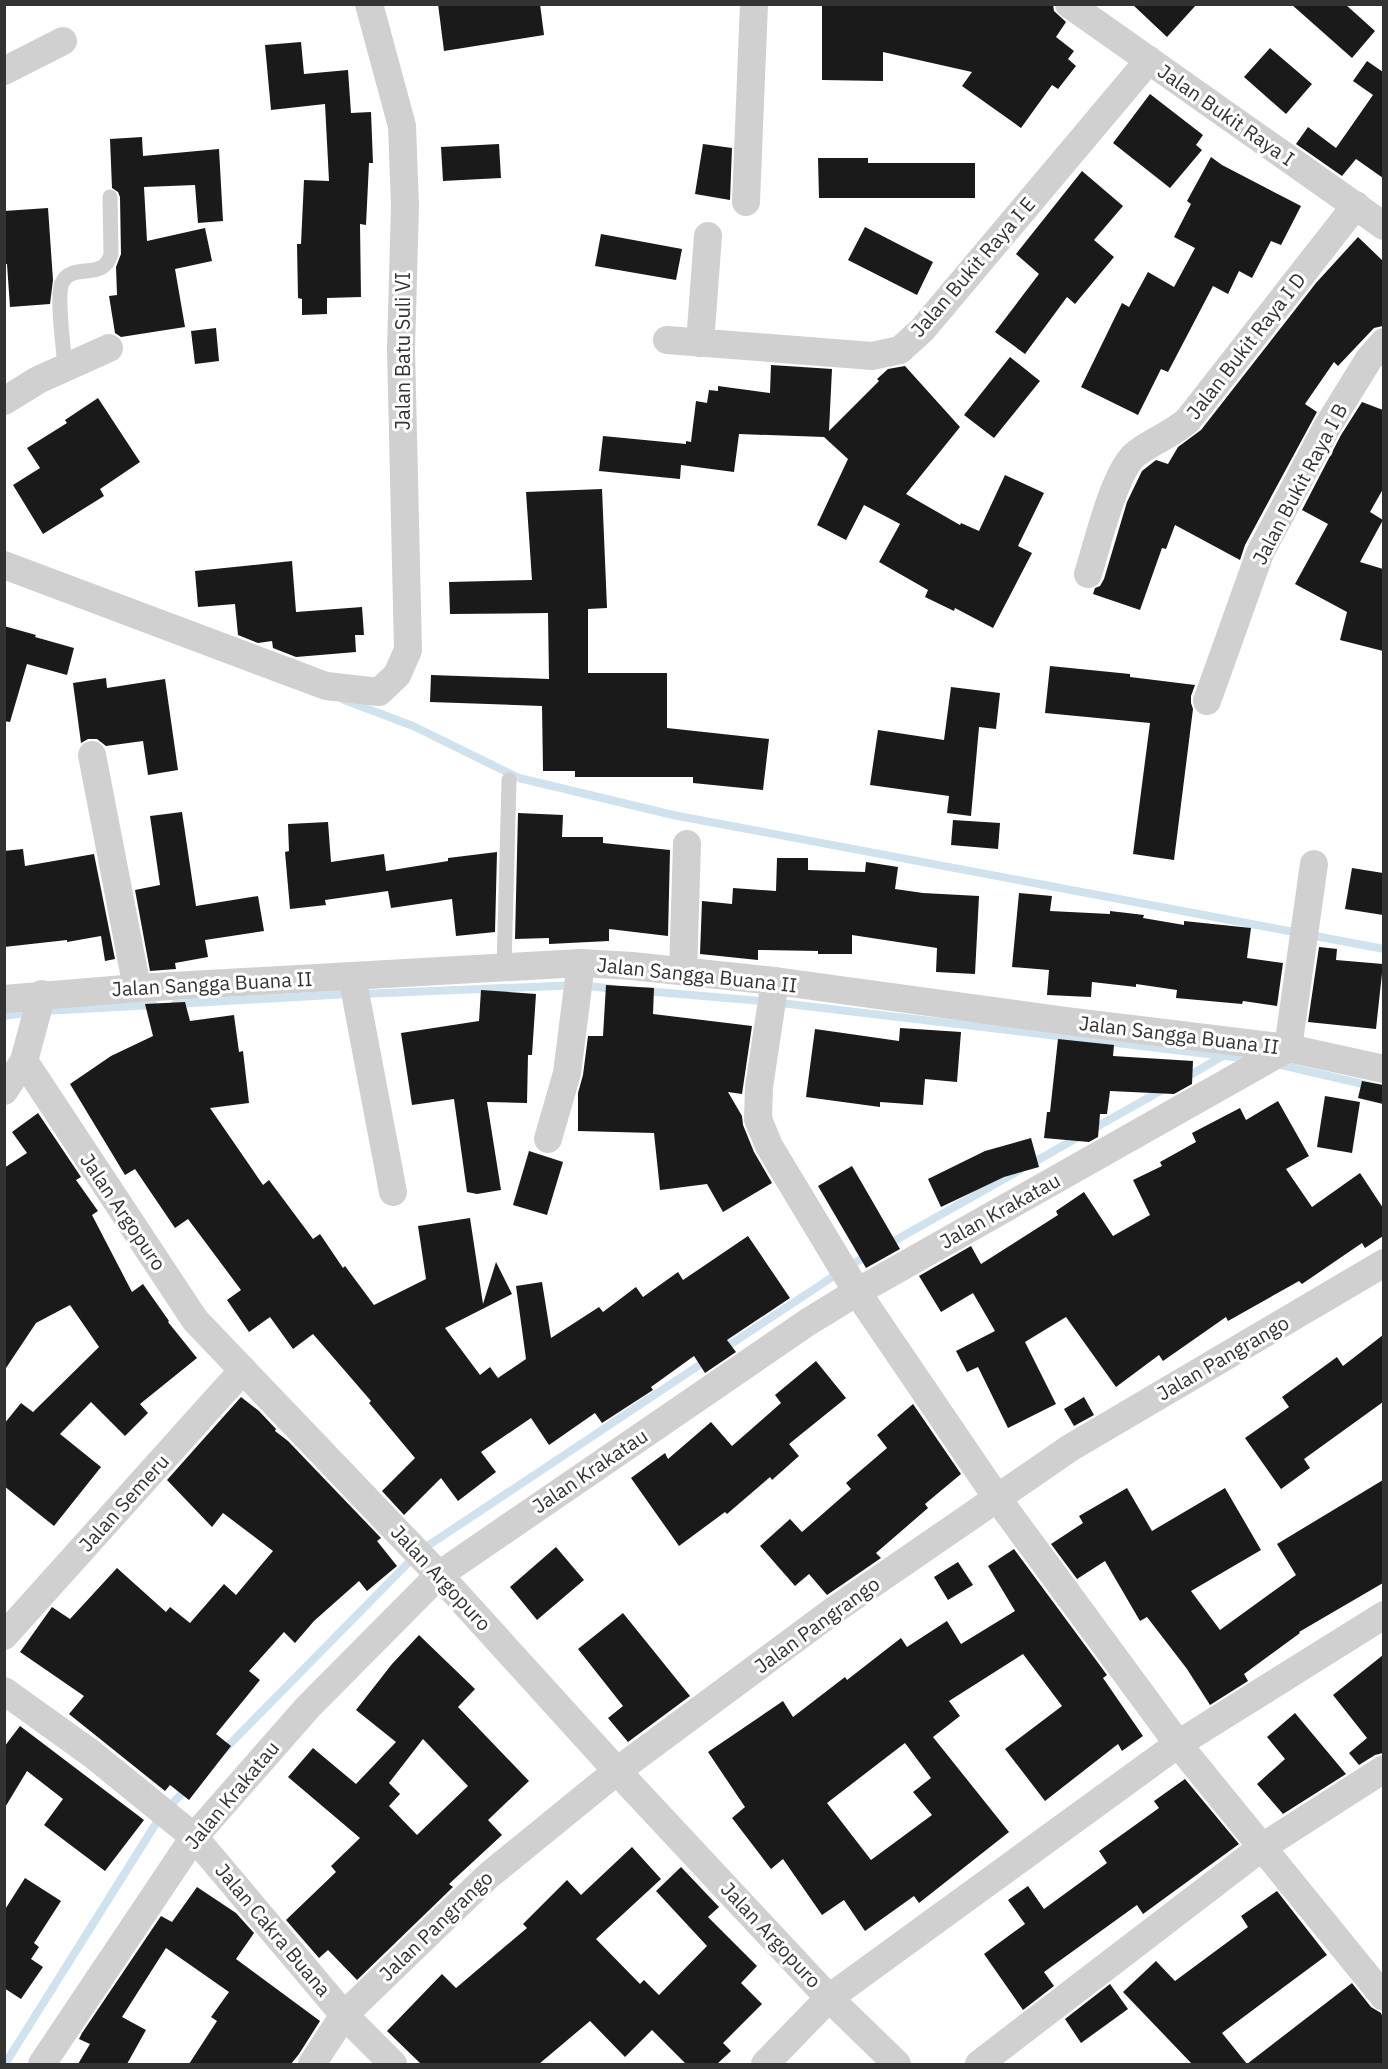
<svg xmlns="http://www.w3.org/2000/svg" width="1388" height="2069" font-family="'IBM Plex Sans',sans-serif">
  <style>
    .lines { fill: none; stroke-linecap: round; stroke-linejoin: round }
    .stream { stroke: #cfe2ee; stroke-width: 8 }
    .building { fill: #1a1a1a; fill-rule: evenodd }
    .lane { stroke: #d0d0d0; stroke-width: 15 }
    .street { stroke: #d0d0d0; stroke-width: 28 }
    .labels { text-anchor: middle; stroke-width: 6; stroke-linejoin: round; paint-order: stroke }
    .street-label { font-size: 20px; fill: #333; stroke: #fff }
  </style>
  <rect width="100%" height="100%" fill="#fff"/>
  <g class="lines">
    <!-- stream -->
    <g class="stream">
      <path d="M344 700 413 726 519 778 673 815 1299 933"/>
      <path d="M1310 935 1384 949"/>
      <path d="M645 991 772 1002 1250 1059"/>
      <path d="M361 994 579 985 615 989"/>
      <path d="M175 1004 349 994"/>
      <path d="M43 1011 154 1005"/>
      <path d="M4 1016 31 1012"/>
      <path d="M1277 1064 1384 1089"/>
      <path d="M1185 1078 1223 1056"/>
      <path d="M1091 1130 1164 1089"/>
      <path d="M1031 1164 1080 1136"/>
      <path d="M887 1245 1020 1170"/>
      <path d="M722 1350 843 1270 868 1255"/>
      <path d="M423 1549 707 1360"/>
      <path d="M222 1752 414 1557"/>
      <path d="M168 1808 187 1788"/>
      <path d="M5 2064 160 1817"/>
    </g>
  </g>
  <!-- building -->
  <g class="building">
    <path d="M438 4H540L544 35 444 51Z"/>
    <path d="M822 4H1053L1054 11 1066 22 1056 37 1074 51 1068 59 1076 66 1058 89 1052 85 1021 128 962 86 972 72 883 52V81L822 80Z"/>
    <path d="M1132 4H1197L1167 37Z"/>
    <path d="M1291 4H1345L1375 31 1352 58Z"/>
    <path d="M301 42 304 74 348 70 351 113 371 112 373 163H369L366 225 360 224 361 297 327 298V314L302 315V299L298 298 297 244H301L304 180 329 181 325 104 271 110 265 45Z"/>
    <path d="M1270 48 1312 84 1286 114 1244 77Z"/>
    <path d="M1367 61 1383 72V178L1356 159 1342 176 1296 144 1308 127 1336 148 1373 95 1353 81Z"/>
    <path d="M1150 94 1203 135 1196 145 1202 150 1170 188 1113 143Z"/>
    <path d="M142 137 143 156 219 149 223 221 198 223 195 185 144 187 147 241 205 228 212 261 175 269 185 327 121 337 115 333 109 296 117 295 116 267 121 254 120 197 118 192 112 188 110 139Z"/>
    <path d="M499 144 501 178 443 181 441 147Z"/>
    <path d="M703 144 732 148 730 200 695 194Z"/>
    <path d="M1211 157 1222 165 1301 206 1281 245 1271 241 1252 278 1239 271 1228 294 1213 286 1168 372 1161 369 1138 415 1081 387 1122 303 1129 307 1148 272 1174 287 1195 248 1174 237 1191 204 1187 201Z"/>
    <path d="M818 158H868V163H975V198H819Z"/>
    <path d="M1082 171 1123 206 1094 240 1114 257 1075 304 1067 297 1025 354 995 332 1039 274 1016 254Z"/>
    <path d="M48 208 53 280 50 304 10 307 7 264H4V211Z"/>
    <path d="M865 227 933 262 917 295 848 260Z"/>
    <path d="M601 234 682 249 676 280 595 266Z"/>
    <path d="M1358 237 1383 261V326L1374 328 1338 366 1334 362 1305 404 1317 412 1245 545 1240 560 1175 525 1166 549 1162 548 1140 610 1093 594 1095 588 1100 586 1104 579 1127 502 1142 471 1156 460 1168 464 1178 447 1201 430 1316 283Z"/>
    <path d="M216 328 219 361 195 364 191 331Z"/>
    <path d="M1010 357 1040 381 994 438 964 415Z"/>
    <path d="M771 365 832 369 829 431 879 381 877 379 888 369 905 366 960 427 906 494 960 525 961 523 979 531 1005 475 1044 493 1018 546 1032 553 993 628 955 608 954 611 925 597 928 590 879 562 900 524 864 505 846 540 817 525 848 459 824 437 739 434 734 472 681 465 680 479 599 471 603 436 686 444V441L691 442 696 401 707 403 709 390 718 391V386L770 393Z"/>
    <path d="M98 398 140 462 100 489 104 496 43 534 13 485 40 468 27 448 67 423 65 420Z"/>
    <path d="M1362 402 1383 410V489L1370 512 1383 520 1360 562 1383 569V651L1340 640 1347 612 1295 584 1328 524 1302 510 1341 435Z"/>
    <path d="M602 489 607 608 588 609V673H667V728L769 739 763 790 693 783V777H575V771H543L542 706 430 702 431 675 549 679 548 613 450 614 449 582 532 580 526 492Z"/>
    <path d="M292 561 296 612 362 607 364 635H355L356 652 296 657 273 648 272 641 258 643 238 635 235 604 198 607 195 571Z"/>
    <path d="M4 626 36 635 35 637 74 648 67 675 27 664 10 722 4 721Z"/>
    <path d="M1050 666 1130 674V677L1195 685 1191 696V703L1193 709 1174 860 1133 854 1150 723 1045 713Z"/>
    <path d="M106 678 107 688 165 679 178 770 148 775 143 741 106 746 97 739H88L81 743 73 683Z"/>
    <path d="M951 687 1000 693 996 729 979 727 971 816 947 813 949 796 870 785 878 730 944 740Z"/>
    <path d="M182 812 196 906 258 896 264 931 205 940 208 957 175 963 176 969 150 971 135 890 160 885 150 816Z"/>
    <path d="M518 813 563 815 562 837H603V843L670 850 668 936 609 929V941L549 944V938L515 939Z"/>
    <path d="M953 820 1000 823 998 849 951 845Z"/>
    <path d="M328 822 331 862 384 854 386 871 448 861V858L497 852 495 932 456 936 452 899 391 908 388 891 325 900 326 905 290 909 285 852 289 851 288 824Z"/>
    <path d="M23 849 25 866 94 854 115 959 105 961 101 936 67 942V940L4 947V851Z"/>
    <path d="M777 858H808V870L865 872 866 862 898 867 895 889 923 893 979 896 975 974 936 972 937 948 852 935V954H818V951L758 950V960L700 954 702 901 732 904 733 888 776 891Z"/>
    <path d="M1352 868 1383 873V915L1345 909Z"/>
    <path d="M1019 893 1052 896 1050 911 1110 914V911L1144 915 1143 918 1184 925V921L1251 928 1247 958 1283 963 1277 1006 1243 1001 1242 1004 1176 998 1177 990 1136 984V987L1092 982 1091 997 1047 995 1049 970 1012 967Z"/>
    <path d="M1319 947 1337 949 1336 960 1383 964 1376 1029 1308 1022Z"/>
    <path d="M606 985 654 988 653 1014 752 1026 742 1094 728 1092 742 1116 743 1125 754 1152 772 1183 723 1212 707 1184 660 1190 654 1133 578 1131V1093L583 1075 588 1036H603Z"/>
    <path d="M481 990 536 994 532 1055H528L527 1103 487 1102 501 1190 477 1194 467 1192 454 1099 412 1105 401 1033 479 1021Z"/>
    <path d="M185 1002 190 1021 234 1015 239 1052 243 1051 249 1103 210 1108 263 1185 269 1180 313 1239 320 1234 343 1268 345 1266 374 1305 426 1279 418 1226 470 1218 483 1304 496 1262 512 1294 445 1328 480 1375 490 1367 498 1378 526 1359 516 1286 542 1282 551 1338 599 1307 603 1312 636 1287 643 1297 678 1272 683 1280 748 1236 790 1298 727 1340 736 1352 705 1373 694 1356 651 1387 653 1390 602 1423 595 1413 549 1445 531 1418 481 1452 496 1472 458 1501 441 1478 404 1515 382 1491 415 1458 369 1403 371 1401 313 1334 293 1349 270 1317 249 1332 227 1300 241 1290 188 1219 175 1228 135 1169 125 1175 70 1084 111 1056 153 1036 145 1004Z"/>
    <path d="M900 1028 961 1032 957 1082 925 1079 923 1105 880 1102V1107L806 1097 815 1029 899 1041Z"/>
    <path d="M1058 1039 1114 1045 1113 1056 1193 1061 1192 1084 1174 1094 1110 1091 1107 1114H1100L1098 1137 1089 1142 1044 1138 1047 1112H1050Z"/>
    <path d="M1362 1081 1383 1085V1104L1358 1098Z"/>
    <path d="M1325 1096 1360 1102 1352 1153 1317 1147Z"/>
    <path d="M1278 1101 1309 1156 1286 1169 1312 1207 1360 1173 1383 1208V1236L1365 1248 1362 1243 1302 1284 1299 1281 1228 1321 1226 1317 1163 1361 1159 1355 1116 1387 1066 1317 1025 1342 1056 1404 1008 1428 978 1367 967 1372 956 1351 995 1331 973 1293 941 1312 919 1276 971 1246 981 1264 1058 1215 1056 1211 1084 1192 1113 1236 1150 1215 1133 1180 1162 1166 1160 1162 1196 1142 1192 1133 1240 1108 1246 1120Z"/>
    <path d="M38 1113 81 1177 76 1180 98 1211 92 1215 132 1292 143 1284 169 1321 168 1322 197 1358 140 1404 148 1413 125 1436 91 1402 60 1434 101 1467 54 1526 4 1486V1424L21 1403 33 1412 99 1347 70 1305 36 1323 4 1371V1168L27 1153 12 1132Z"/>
    <path d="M1031 1138 1039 1167 1004 1177 941 1207 928 1179 985 1151Z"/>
    <path d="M529 1151 563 1162 547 1215 513 1205Z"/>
    <path d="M852 1166 900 1249 866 1268 818 1186Z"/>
    <path d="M1383 1335V1402L1304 1459 1310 1468 1281 1489 1245 1438 1289 1407 1282 1397 1337 1357 1343 1366Z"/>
    <path d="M816 1361 846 1398 789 1444 799 1456 772 1480 770 1477 727 1514 725 1512 679 1546 631 1478 665 1453 668 1459 711 1422 732 1446 781 1403 775 1395Z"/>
    <path d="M241 1397 259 1411 276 1429 275 1431 288 1441 381 1538 377 1541 397 1566 367 1591 359 1581 314 1621 295 1643 284 1632 249 1671 260 1680 216 1734 231 1746 189 1800 170 1785 165 1791 69 1714 84 1696 20 1652 52 1607 70 1619 117 1568 166 1612 170 1607 190 1623 224 1584 236 1595 273 1551 223 1513 212 1527 167 1480Z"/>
    <path d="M1084 1397 1094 1415 1074 1426 1064 1409Z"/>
    <path d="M913 1404 961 1474 925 1504 928 1508 876 1553 881 1558 827 1595 809 1574 795 1586 760 1546 790 1519 802 1532 851 1489 846 1483 887 1448 877 1435Z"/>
    <path d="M1383 1480V1583L1299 1632 1300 1633 1244 1674 1248 1681 1210 1705 1187 1669 1147 1617 1140 1621 1105 1561 1077 1579 1051 1544 1083 1523 1079 1516 1127 1488 1152 1531 1225 1488 1261 1550 1191 1591 1220 1630 1296 1575 1277 1544Z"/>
    <path d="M556 1547 584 1580 537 1620 510 1587Z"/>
    <path d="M1014 1549 1107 1675 1103 1678 1143 1736 1122 1751 1118 1744 1045 1801 1005 1749 1062 1706 1023 1654 949 1701 960 1716 933 1737 1009 1832 919 1903 914 1896 865 1931 844 1900 822 1915 783 1859 771 1869 732 1818 745 1807 708 1752 783 1701 793 1717 845 1677 847 1680 901 1638 907 1647 947 1621 961 1644 1015 1611 988 1566ZM905 1743 931 1778 913 1792 932 1815 871 1860 827 1803Z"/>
    <path d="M958 1562 973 1585 948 1600 934 1577Z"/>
    <path d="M623 1613 690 1696 628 1742 608 1718 623 1706 578 1649Z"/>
    <path d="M419 1635 475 1689 458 1707 529 1781 488 1820 502 1835 449 1884 453 1887 357 1980 328 1950 319 1958 286 1920 336 1872 331 1866 360 1838 288 1777 313 1748 356 1784 396 1742 356 1710 392 1664ZM423 1739 468 1786 417 1835 389 1806 400 1794 389 1783Z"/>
    <path d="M1383 1655V1753L1375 1755 1359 1765 1349 1753 1367 1738 1333 1695Z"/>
    <path d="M1295 1713 1346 1774 1283 1814 1257 1784 1285 1759 1267 1737Z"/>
    <path d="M20 1726 144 1820 105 1871 44 1825 63 1799 27 1771 4 1809V1747Z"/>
    <path d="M1185 1779 1239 1844 1143 1914 1137 1905 1044 1972 1054 1986 1023 2010 984 1954 1025 1924 1008 1900 1028 1886 1044 1909 1107 1863 1099 1851 1159 1808 1154 1801Z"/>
    <path d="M632 1847 661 1879 596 1939 640 1984 644 1980 659 1995 707 1946 656 1891 681 1867 719 1907 708 1917 757 1966 741 1983 762 2004 723 2043 731 2051 717 2064H686L652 2030 625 2057 590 2021 539 2064H421L387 2031 442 1974 456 1988 527 1928 523 1924 567 1880 581 1895Z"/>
    <path d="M25 1878 61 1901 34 1943 39 1947 31 1959 43 1967 21 1999 4 1988V1911Z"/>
    <path d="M197 1887 236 1913 254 1933 236 1959 320 2021 299 2054 291 2064H189L217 2021 211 2017 229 1992 166 1948 122 2017 146 2030 127 2064H78L90 2044 79 2039 82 2033 161 1916 172 1922Z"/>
    <path d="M1277 1891 1327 1955 1222 2033 1247 2064H1192L1123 1992 1156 1961 1175 1981 1248 1927 1241 1916Z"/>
    <path d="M1352 1983 1371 2007 1381 2013 1383 2018V2064H1247Z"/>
    <path d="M1110 1984 1128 2009 1081 2043 1065 2019Z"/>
  </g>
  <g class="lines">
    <!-- lane -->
    <g class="lane">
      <path d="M65 368C64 350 56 296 62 283 72 261 104 282 111 254L110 197"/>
      <path d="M504 968 509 780"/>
    </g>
    <!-- street -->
    <g class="street">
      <path d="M1069 4 1384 226"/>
      <path d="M4 71 63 41"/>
      <path d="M746 202 754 4"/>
      <path d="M667 340 872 356 900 350 922 330 1149 60"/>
      <path d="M700 343 708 236"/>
      <path d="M4 401 38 380 109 348"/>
      <path d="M4 565 326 686 379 692 397 675 408 650 401 349 405 206 402 126 369 4"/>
      <path d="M1088 574C1097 546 1115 468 1137 453 1154 440 1170 436 1188 420L1356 205"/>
      <path d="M1207 701 1260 553 1327 427 1369 359 1384 342"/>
      <path d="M92 755 137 988"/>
      <path d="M683 972 687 844"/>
      <path d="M352 976 393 1192"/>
      <path d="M775 981 759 1087 758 1119 769 1146 857 1292 997 1498 1178 1744 1384 1997"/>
      <path d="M4 999 137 988 581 963 632 966 775 981 1067 1021 1288 1048 1384 1069"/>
      <path d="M1288 1048 1314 864"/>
      <path d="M24 1061 195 1320 439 1575 617 1771 829 1998 897 2064"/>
      <path d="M4 1091 24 1061 42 994"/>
      <path d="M548 1139 567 1073 581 963"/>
      <path d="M4 1636 243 1370"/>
      <path d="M4 1691 92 1754 194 1837 344 2015 393 2064"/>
      <path d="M42 2064 194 1837 308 1707 439 1575 808 1322 857 1292 1288 1048"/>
      <path d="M312 2064 344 2015 488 1876 617 1771 833 1611 1070 1448 1384 1263"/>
      <path d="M765 2064 829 1998 1178 1744 1384 1615"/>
      <path d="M979 2064 1261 1848 1384 1769"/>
    </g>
  </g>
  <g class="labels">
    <!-- street labels -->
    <g class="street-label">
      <text transform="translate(1226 115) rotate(35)" y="7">Jalan Bukit Raya I</text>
      <text transform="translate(973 267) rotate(-49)" y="7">Jalan Bukit Raya I E</text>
      <text transform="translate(1246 346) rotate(-52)" y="7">Jalan Bukit Raya I D</text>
      <text transform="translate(403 351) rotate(-90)" y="7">Jalan Batu Suli VI</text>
      <text transform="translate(1300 484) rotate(-62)" y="7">Jalan Bukit Raya I B</text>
      <text transform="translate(697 975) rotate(6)" y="7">Jalan Sangga Buana II</text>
      <text transform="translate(212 984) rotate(-3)" y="7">Jalan Sangga Buana II</text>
      <text transform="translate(1179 1035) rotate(7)" y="7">Jalan Sangga Buana II</text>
      <text transform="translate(1000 1211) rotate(-29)" y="7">Jalan Krakatau</text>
      <text transform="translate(123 1212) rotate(56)" y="7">Jalan Argopuro</text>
      <text transform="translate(1223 1358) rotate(-30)" y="7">Jalan Pangrango</text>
      <text transform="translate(590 1471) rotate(-34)" y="7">Jalan Krakatau</text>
      <text transform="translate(124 1503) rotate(-48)" y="7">Jalan Semeru</text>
      <text transform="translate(441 1578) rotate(47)" y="7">Jalan Argopuro</text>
      <text transform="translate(817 1625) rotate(-36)" y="7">Jalan Pangrango</text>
      <text transform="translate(232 1795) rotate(-50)" y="7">Jalan Krakatau</text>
      <text transform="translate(436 1926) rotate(-44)" y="7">Jalan Pangrango</text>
      <text transform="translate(273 1930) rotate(50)" y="7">Jalan Cakra Buana</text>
      <text transform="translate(771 1935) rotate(47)" y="7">Jalan Argopuro</text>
    </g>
  </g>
  <!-- border -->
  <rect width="1388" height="2069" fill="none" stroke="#333333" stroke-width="12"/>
</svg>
